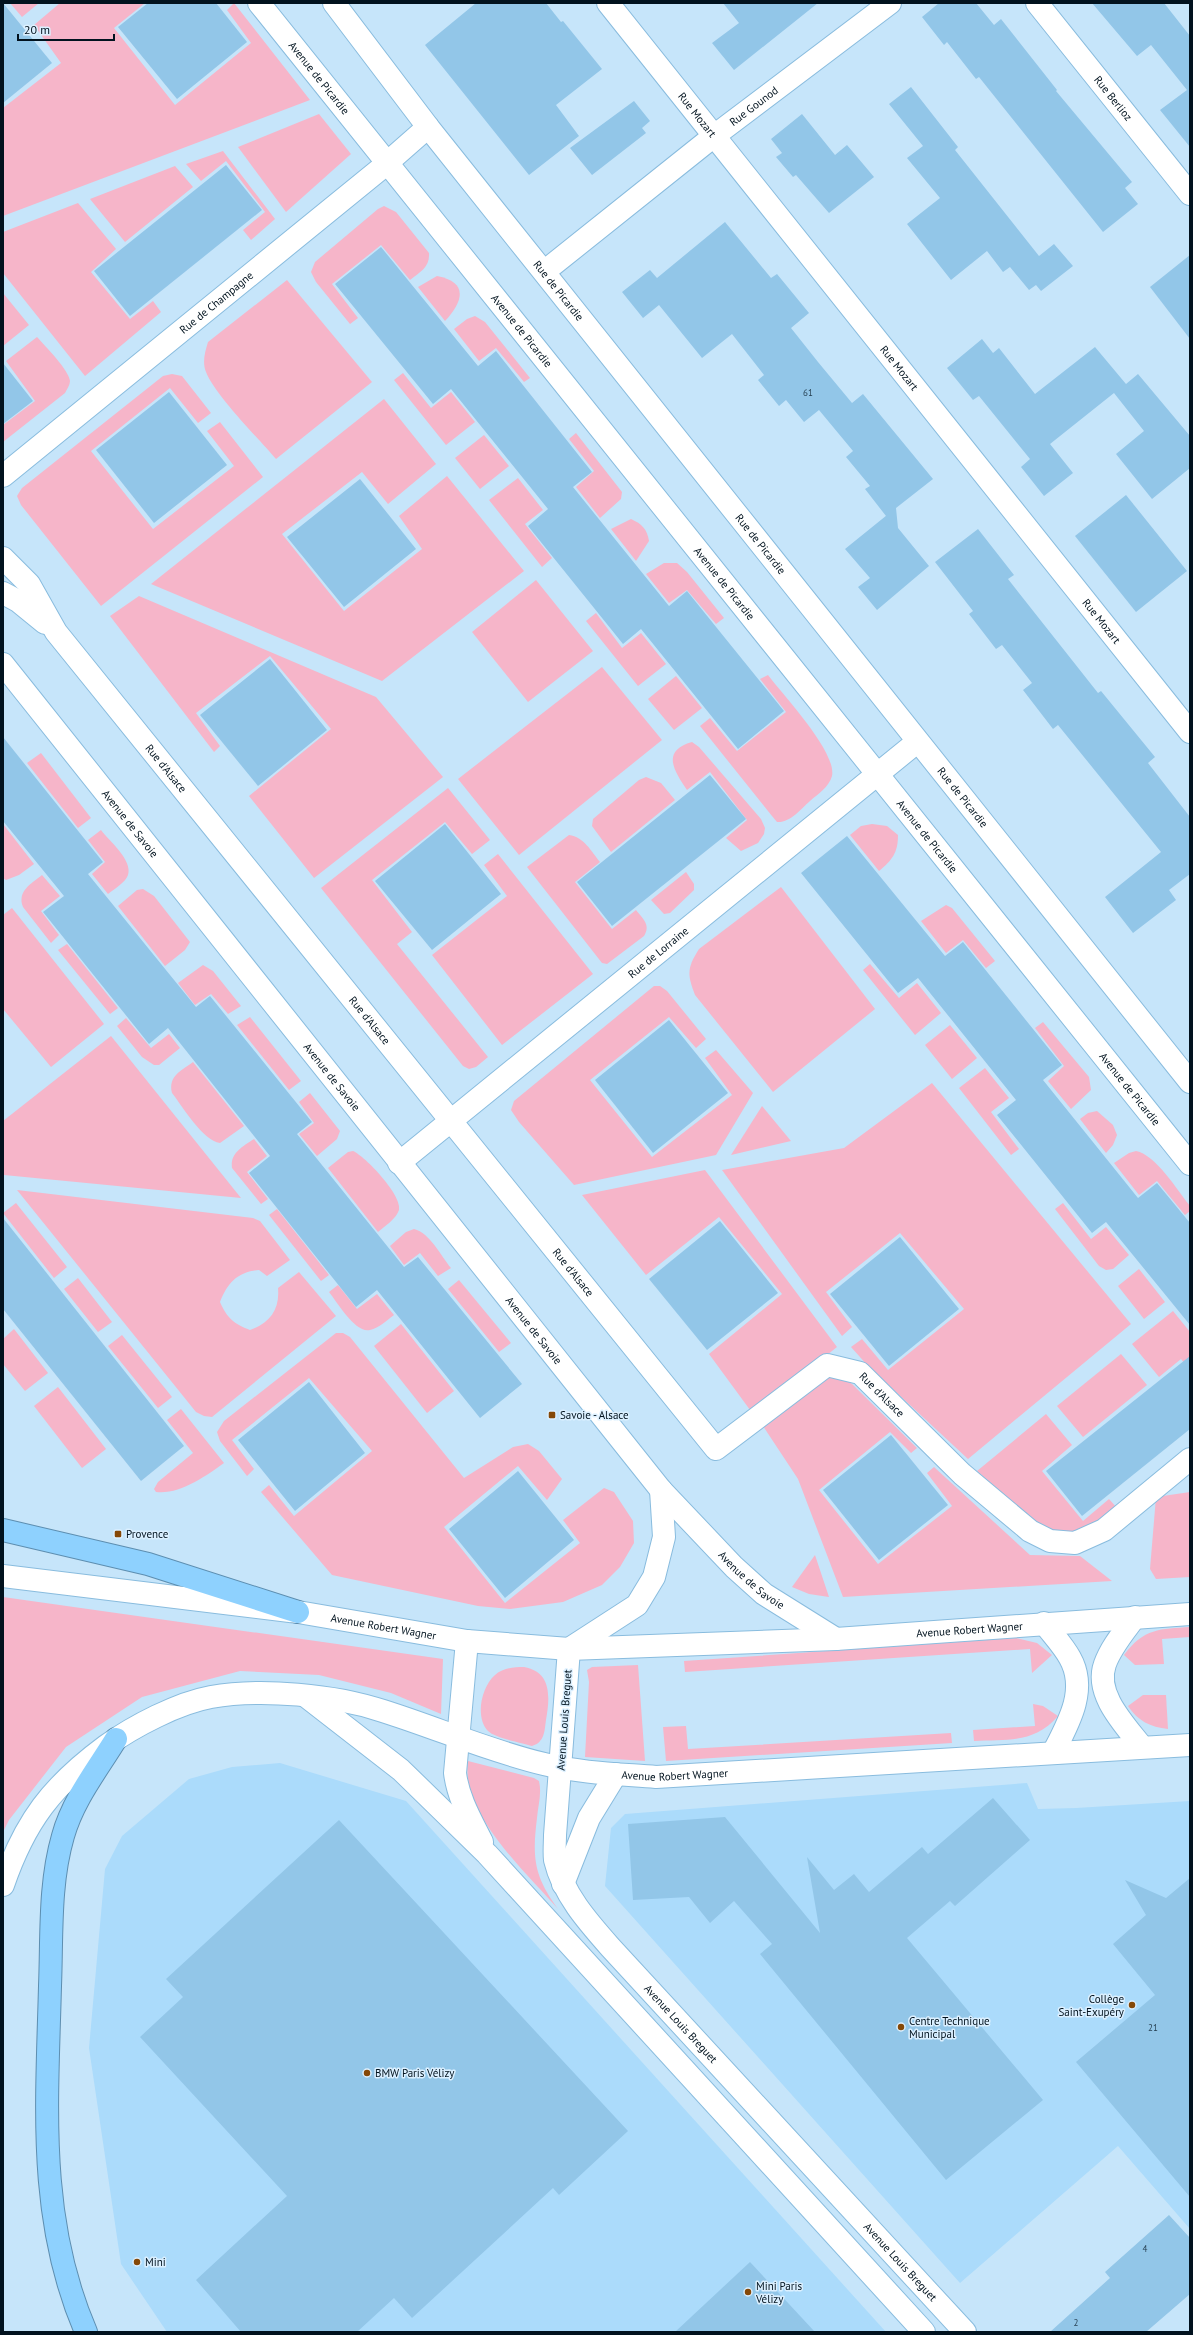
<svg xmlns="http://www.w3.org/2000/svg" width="1193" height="2335" font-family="'PT Sans',sans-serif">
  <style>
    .built { fill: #abdbfb }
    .green { fill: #f6b5c9 }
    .building { fill: #92c6e8 }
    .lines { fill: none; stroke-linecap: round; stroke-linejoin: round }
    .street-casing { stroke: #89bcde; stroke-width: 24 }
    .secondary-casing { stroke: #89bcde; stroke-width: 24 }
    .highway-casing { stroke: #5d8eb0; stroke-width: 24 }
    .street { stroke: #fff; stroke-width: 22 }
    .secondary { stroke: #fff; stroke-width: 22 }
    .highway { stroke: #8ed1fe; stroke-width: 22 }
    .poi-dot { fill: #854807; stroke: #dcf0ff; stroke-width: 1.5 }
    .labels { text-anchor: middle; stroke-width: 3; stroke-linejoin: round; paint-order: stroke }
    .number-label { font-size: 9px; fill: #253f50 }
    .street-label { font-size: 11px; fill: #01121e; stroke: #dcf0ff }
    .poi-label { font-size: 11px; fill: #01121e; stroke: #dcf0ff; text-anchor: start }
  </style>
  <rect width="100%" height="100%" fill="#c6e5fa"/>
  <!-- built -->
  <g class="built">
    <path d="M280 1763 406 1801 886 2332H167L121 2264 89 2048 105 1869 122 1836 189 1779 232 1767Z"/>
    <path d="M1027 1783 1038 1809 1076 1808 1190 1801V2229L1118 2146 960 2283 605 1886 611 1828 625 1814Z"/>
  </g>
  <!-- green -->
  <g class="green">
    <path d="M10 3H39L22 17Z"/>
    <path d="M60 3H145L114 28 175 105 251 43 227 10 234 3 310 100 3 216V108L61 63 34 25Z"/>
    <path d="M319 114 351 154 286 212 238 147Z"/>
    <path d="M223 151 275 219 251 240 243 230 265 212 226 161 201 181 186 164Z"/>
    <path d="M175 166 193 187 125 242 90 199Z"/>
    <path d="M78 203 116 249 91 272 130 319 153 301 161 312 85 376 3 273V232Z"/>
    <path d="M384 206 396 212 429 253C430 267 420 272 410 280L381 245 332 284 358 318 350 324 316 282 311 272 315 262 378 209Z"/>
    <path d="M437 276C469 282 463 302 445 321L418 287Z"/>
    <path d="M287 280 372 382 276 459C258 438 215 395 206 372 202 362 205 352 208 342Z"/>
    <path d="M3 293 29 325 3 346Z"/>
    <path d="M475 316 485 322 530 378 524 382 496 348 479 361 454 329 467 319Z"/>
    <path d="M37 337C45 346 69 370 70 381 70 385 67 389 65 393L3 442V425L35 401 6 361Z"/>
    <path d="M403 373 431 408 451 392 475 422 446 445 394 380Z"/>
    <path d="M172 374 182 376 211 413 198 423 170 388 91 451 153 529 234 466 207 431 220 422 263 477 101 606 21 505 17 496 22 488 163 376Z"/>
    <path d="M384 399 436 464 388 504 362 472 282 534 344 611 422 549 399 516 447 476 524 571 382 681 151 584Z"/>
    <path d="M576 433 622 492 621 499 600 518 576 487 594 471 569 439Z"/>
    <path d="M484 435 509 466 480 489 455 458Z"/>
    <path d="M518 478 543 510 525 524 552 558 542 567 489 500Z"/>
    <path d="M631 519C642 524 647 529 649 541L636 561 611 529Z"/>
    <path d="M664 563H677L687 572 724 618 716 624 687 590 669 603 646 574Z"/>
    <path d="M536 580 593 651 528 702 472 632Z"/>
    <path d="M139 596 376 697 443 777 314 878 249 796 331 729 270 656 196 713 220 746 214 752 110 616Z"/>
    <path d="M596 613 622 648 641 633 666 664 638 686 586 621Z"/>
    <path d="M602 667 662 740 519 855 458 779Z"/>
    <path d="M768 675C783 695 837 752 832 776 829 787 818 794 810 801 801 809 790 823 777 822L772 816 700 726 710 718 737 751 786 712 760 679Z"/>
    <path d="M676 676 702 708 674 730 648 699Z"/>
    <path d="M692 742 699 747 761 819 765 828 764 834 758 843 741 851 726 838 747 820 710 772 687 790C675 772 660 751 692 742Z"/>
    <path d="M41 753 91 818 78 828 27 763Z"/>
    <path d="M646 777 661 783 675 800 611 852 592 826 593 819 639 780Z"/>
    <path d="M448 788 490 840 472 854 445 822 372 880 412 932 397 944 488 1057 476 1067 469 1069 463 1066 321 888Z"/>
    <path d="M3 824 34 864 19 875 6 880 3 878Z"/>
    <path d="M872 824 887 826 898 835C898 853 892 860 879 871L850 835 861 826Z"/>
    <path d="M101 830C109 841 133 860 128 875 126 882 114 889 108 894L92 874 105 862 88 840Z"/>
    <path d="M569 835C584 837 591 851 600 862L575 882 612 929 636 910C643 919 651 925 644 936L607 964 602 963 527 867Z"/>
    <path d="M498 854 593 974 502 1045 432 955 507 896 484 865Z"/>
    <path d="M686 872 694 884V890L670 913 664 914 651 900Z"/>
    <path d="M42 875 60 896 41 911 59 935 51 943 23 907C17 891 31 884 42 875Z"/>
    <path d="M781 887 875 1009 773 1092 695 995C687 974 687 968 699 949Z"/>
    <path d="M143 889 154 896 190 942 185 950 165 966 118 906 137 890Z"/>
    <path d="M946 905 952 908 995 961 986 968 963 940 946 953 921 921Z"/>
    <path d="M12 908 104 1024 51 1067 3 1009V915Z"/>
    <path d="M67 944 118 1008 110 1014 58 950Z"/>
    <path d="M870 964 899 998 917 983 941 1013 915 1035 863 970Z"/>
    <path d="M203 965 213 971 241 1006 228 1014 211 994 195 1005 178 983Z"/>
    <path d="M654 986H660L667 991 706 1039 696 1048 669 1017 590 1080 652 1157 732 1095 705 1058 716 1050 753 1093 716 1155 574 1185 519 1122 511 1110 514 1101Z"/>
    <path d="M250 1017 301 1081 289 1090 237 1025Z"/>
    <path d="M126 1018 151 1048 169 1034 180 1048 159 1065H154L142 1057 117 1026Z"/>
    <path d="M1043 1022 1089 1077 1091 1090 1071 1109 1048 1081 1064 1066 1035 1028Z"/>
    <path d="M950 1025 977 1058 952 1079 925 1045Z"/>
    <path d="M111 1036 241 1198 4 1175 3 1173V1121Z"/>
    <path d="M193 1062 244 1126 220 1143C203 1141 183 1107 172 1093 168 1076 181 1071 193 1062Z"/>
    <path d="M985 1068 1009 1098 991 1112 1019 1149 1011 1155 959 1088Z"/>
    <path d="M932 1083 1131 1324 968 1459 868 1366 851 1347 862 1339 888 1370 964 1309 900 1233 826 1292 852 1327 842 1336 722 1170 844 1148Z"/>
    <path d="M310 1093 340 1131 337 1139 317 1156 299 1134 314 1123 299 1102Z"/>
    <path d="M762 1106 791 1141 731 1155Z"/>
    <path d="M1097 1111 1113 1125 1117 1135 1113 1145 1106 1153 1080 1119 1088 1113Z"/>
    <path d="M254 1139 267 1156 247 1172 268 1199 261 1204 232 1168C230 1153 242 1147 254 1139Z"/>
    <path d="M353 1151C365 1156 403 1196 399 1210 396 1219 385 1226 378 1232L328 1168 348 1152Z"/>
    <path d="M1136 1151C1156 1155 1177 1190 1190 1206V1211L1185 1215 1157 1181 1139 1195 1114 1163 1129 1153Z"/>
    <path d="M705 1170 837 1347 753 1414 709 1354 782 1294 719 1217 646 1275 582 1195Z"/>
    <path d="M17 1190 253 1218 260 1221 290 1260 267 1276 259 1270C238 1272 228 1282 220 1302 227 1318 234 1324 250 1330 270 1323 280 1309 278 1288L299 1272 336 1316 212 1417 204 1416 196 1412Z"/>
    <path d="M16 1203 67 1267 54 1278 3 1213Z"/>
    <path d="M1063 1203 1091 1239 1106 1227 1129 1255 1113 1269 1106 1270 1099 1266 1055 1209Z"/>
    <path d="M277 1209 329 1275 321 1281 269 1215Z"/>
    <path d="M414 1229C430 1233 441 1256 451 1268L438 1276 420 1253 404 1265 390 1246 406 1232Z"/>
    <path d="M1139 1269 1165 1302 1144 1319 1118 1286Z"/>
    <path d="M78 1278 112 1322 98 1332 64 1289Z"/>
    <path d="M459 1280 511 1343 499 1352 448 1289Z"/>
    <path d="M338 1285 357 1309 377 1294 394 1315C387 1320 379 1328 370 1330 356 1334 337 1302 329 1292Z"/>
    <path d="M1173 1311 1190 1332V1370L1181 1359 1159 1377 1132 1344Z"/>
    <path d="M401 1324 454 1391 427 1413 374 1346Z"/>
    <path d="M14 1329 48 1373 25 1391 3 1364V1339Z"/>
    <path d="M336 1333H343L350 1337 464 1478 513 1447 528 1444 539 1451 562 1479 547 1500 518 1466 444 1527 505 1603 580 1543 563 1520 604 1488 614 1492 633 1521 634 1543 620 1567 602 1585 563 1602 510 1609 478 1606 332 1575 261 1492 269 1485 294 1516 372 1451 309 1378 232 1440 254 1469 247 1476 220 1441 217 1432 224 1421Z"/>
    <path d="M122 1335 172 1397 158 1408 108 1346Z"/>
    <path d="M1121 1354 1147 1385 1083 1437 1057 1406Z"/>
    <path d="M839 1376 852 1384 917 1448 911 1453 890 1432 819 1490 878 1564 952 1506 927 1473 934 1467 1030 1555 1080 1556 1112 1581 843 1597 798 1479 761 1423 826 1377Z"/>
    <path d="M58 1387 106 1449 82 1468 34 1406Z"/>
    <path d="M181 1409 224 1463C206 1476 179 1495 156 1492L154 1489 158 1482 193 1453 167 1420Z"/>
    <path d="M1046 1414 1072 1445 1042 1471 1083 1521 1109 1499 1118 1509 1076 1536 1044 1529 977 1471Z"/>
    <path d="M1190 1492V1577L1156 1579 1150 1569 1156 1497Z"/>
    <path d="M815 1555 829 1597 809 1594 792 1587Z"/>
    <path d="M3 1597 443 1659 441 1714 391 1693 319 1675 240 1671 142 1697 66 1747 9 1820 3 1832Z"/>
    <path d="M1190 1627V1637L1162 1639 1164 1664 1135 1665 1124 1655C1144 1628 1160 1629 1190 1627Z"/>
    <path d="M1016 1638 1037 1643 1052 1655 1032 1673 1030 1649 685 1672 684 1661Z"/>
    <path d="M638 1665 645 1761 585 1757 589 1682 587 1670 592 1667Z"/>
    <path d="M524 1667C552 1672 550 1697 546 1720 545 1726 545 1736 540 1741 539 1743 535 1745 532 1746 522 1743 495 1738 488 1731 475 1718 481 1687 495 1675 503 1668 514 1667 524 1667Z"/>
    <path d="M1143 1695H1166L1168 1729C1150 1727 1138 1721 1128 1706Z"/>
    <path d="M1033 1704 1043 1706 1058 1716C1034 1744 1007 1739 974 1741L973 1730 1035 1726Z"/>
    <path d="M686 1726 688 1749 951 1733 952 1743 666 1761 663 1727Z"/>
    <path d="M468 1761 534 1778 539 1781C542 1794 538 1806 537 1818 532 1858 534 1876 558 1909 526 1872 460 1813 468 1761Z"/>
  </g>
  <!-- building -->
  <g class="building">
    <path d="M3 3 52 63 3 103Z"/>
    <path d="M148 3H216L247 42 177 99 118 27Z"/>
    <path d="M476 3H546L561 22 563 21 602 69 556 105 579 136 529 175 425 45Z"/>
    <path d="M723 3H818L734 70 712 43 739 23Z"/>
    <path d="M939 3H976L994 25 1001 19 1057 90 1056 91 1132 182 1125 188 1138 204 1103 232 979 77 976 79 947 42 944 45 922 17Z"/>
    <path d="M1092 3H1164L1190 36V147L1160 110 1187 90 1151 45 1137 56Z"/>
    <path d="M911 87 958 147 955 150 1039 256 1054 244 1073 266 1041 291 1036 285 1029 290 1010 267 1003 272 987 251 951 280 907 224 940 198 907 158 923 146 889 104Z"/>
    <path d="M634 101 650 121 642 128 646 133 592 175 570 148Z"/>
    <path d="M802 114 835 155 847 145 874 177 829 213 796 175 793 177 776 157 782 153 771 139Z"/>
    <path d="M226 165 262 210 130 316 94 271Z"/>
    <path d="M725 222 771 278 777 274 809 313 791 328 818 362 852 403 863 394 933 479 896 508 898 528 929 566 877 610 858 587 870 578 845 549 892 511 886 516 865 489 870 486 846 457 853 451 819 410 804 422 786 400 779 406 758 380 764 375 732 334 702 358 659 305 643 318 622 292 650 270 657 278Z"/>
    <path d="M381 247 478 366 496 351 592 472 573 487 669 606 687 591 784 711 738 749 641 629 623 644 528 526 548 509 451 389 433 404 335 284Z"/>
    <path d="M1190 255V339L1150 287Z"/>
    <path d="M982 339 993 353 999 348 1035 394 1095 347 1126 384 1138 374 1190 436V468L1152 499 1116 454 1144 431 1114 393 1050 444 1073 473 1044 496 1021 467 1030 459 979 396 973 400 947 368Z"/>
    <path d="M3 363 33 401 3 424Z"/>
    <path d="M169 392 227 465 154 523 96 450Z"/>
    <path d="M360 479 416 549 344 607 287 537Z"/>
    <path d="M1126 495 1187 571 1136 612 1075 536Z"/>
    <path d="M978 529 1014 575 1008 579 1098 693 1101 691 1155 757 1148 763 1190 817V874L1169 890 1176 900 1133 933 1105 897 1161 852 1058 725 1053 729 1023 690 1032 683 1002 645 996 649 969 614 973 611 935 562Z"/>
    <path d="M270 659 327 730 258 786 200 715Z"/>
    <path d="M3 737 103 862 88 874 196 1007 210 996 312 1122 297 1134 404 1267 418 1257 522 1384 480 1418 377 1290 356 1307 249 1173 270 1156 168 1028 149 1044 43 912 64 896 3 821Z"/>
    <path d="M710 775 746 819 612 926 577 882Z"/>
    <path d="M445 824 501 894 432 950 375 881Z"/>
    <path d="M847 836 945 956 963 942 1062 1065 1043 1080 1138 1198 1157 1183 1190 1223V1325L1106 1222 1092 1233 997 1115 1016 1100 918 978 898 993 801 873Z"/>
    <path d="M669 1020 728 1093 653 1153 595 1080Z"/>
    <path d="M3 1218 184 1446 141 1481 3 1309Z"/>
    <path d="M720 1221 778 1293 707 1350 649 1279Z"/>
    <path d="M900 1237 959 1309 889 1366 830 1294Z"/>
    <path d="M1190 1356V1429L1082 1516 1046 1471Z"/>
    <path d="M309 1382 365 1453 295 1511 238 1440Z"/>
    <path d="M891 1435 948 1505 879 1560 823 1490Z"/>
    <path d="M518 1471 574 1540 505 1598 449 1529Z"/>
    <path d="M993 1798 1030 1840 955 1906 950 1901 907 1938 1043 2100 946 2180 760 1954 772 1944 734 1901 710 1923 689 1897 633 1900 628 1824 725 1817 820 1933 807 1857 834 1890 854 1874 869 1892 922 1847 928 1854Z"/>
    <path d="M339 1820 628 2131 559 2195 553 2188 412 2318 394 2298 357 2332H241L196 2280 287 2196 140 2037 183 1997 166 1979Z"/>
    <path d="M1190 1878V2197L1076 2062 1155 1995 1113 1944 1146 1915 1125 1880 1166 1898Z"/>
    <path d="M1169 2215 1190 2238V2294L1146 2332H1050L1110 2278 1105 2272Z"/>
    <path d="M750 2262 815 2332H675Z"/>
  </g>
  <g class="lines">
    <!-- street casing -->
    <g class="street-casing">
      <g id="street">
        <path id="s1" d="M259 3 1190 1164"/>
        <path id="s2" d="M334 3 428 127 1190 1082"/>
        <path id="s3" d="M608 3 1190 732"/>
        <path id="s4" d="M1037 3 1190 194"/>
        <path id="s5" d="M545 271 714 136 890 3"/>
        <path id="s6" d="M3 476 379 170 428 127"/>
        <path id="s7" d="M3 558 29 584 56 632 716 1449 827 1365 860 1373 962 1474 1030 1531 1050 1541 1075 1543 1104 1530 1190 1459"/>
        <path d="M3 593 18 601 45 623"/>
        <path id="s8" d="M3 664 661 1490 734 1567 764 1594 836 1639"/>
        <path id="s9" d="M399 1163 917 742"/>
        <path d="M569 1649 637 1605 654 1577 664 1537 661 1490"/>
      </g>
    </g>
    <!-- secondary casing -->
    <g class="secondary-casing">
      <g id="secondary">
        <path id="s10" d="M3 1576 298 1612 467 1641 569 1649 836 1639 1190 1614"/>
        <path d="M1135 1617C1124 1632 1111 1647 1105 1664 1094 1694 1125 1725 1142 1747"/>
        <path d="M1044 1623C1052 1634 1063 1645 1070 1658 1088 1690 1068 1724 1053 1753"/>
        <path d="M467 1641 455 1773C458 1798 471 1820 482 1842"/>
        <path id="s11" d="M569 1649 555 1835C555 1843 554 1852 555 1860 563 1894 588 1922 611 1948L965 2332"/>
        <path d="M307 1697 401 1770 487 1854 924 2332"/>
        <path d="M563 1884 589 1818 616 1774"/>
        <path id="s12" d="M3 1885C25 1821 52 1786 106 1746 134 1726 178 1703 211 1697 261 1688 335 1695 383 1711 437 1728 489 1751 544 1764 580 1773 619 1774 656 1777L1190 1745"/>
      </g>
    </g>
    <!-- highway casing -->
    <g class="highway-casing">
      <g id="highway">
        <path d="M3 1530 148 1564 298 1612"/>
        <path d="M86 2332C37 2219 47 2105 50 1986 52 1936 49 1884 63 1836 73 1800 97 1770 116 1739"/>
      </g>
    </g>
    <!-- street -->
    <use href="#street" class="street"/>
    <!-- secondary -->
    <use href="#secondary" class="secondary"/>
    <!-- highway -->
    <use href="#highway" class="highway"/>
  </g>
  <!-- markers -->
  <g class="poi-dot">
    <rect x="548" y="1411" width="8" height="8" rx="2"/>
    <rect x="114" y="1530" width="8" height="8" rx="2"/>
    <circle cx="1132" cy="2005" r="4"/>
    <circle cx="901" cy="2027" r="4"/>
    <circle cx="367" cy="2073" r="4"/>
    <circle cx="137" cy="2262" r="4"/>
    <circle cx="748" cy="2292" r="4"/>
  </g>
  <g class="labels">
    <!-- number labels -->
    <g class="number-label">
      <text x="808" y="396">61</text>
      <text x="1153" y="2031">21</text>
      <text x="1145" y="2252">4</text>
      <text x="1076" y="2326">2</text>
    </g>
    <!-- street labels -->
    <g class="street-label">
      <text dy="4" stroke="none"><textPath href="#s1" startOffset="96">Avenue de Picardie</textPath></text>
      <text dy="4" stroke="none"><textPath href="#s4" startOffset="122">Rue Berlioz</textPath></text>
      <text dy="4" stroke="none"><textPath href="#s5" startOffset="266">Rue Gounod</textPath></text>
      <text dy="4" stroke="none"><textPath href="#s3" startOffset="143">Rue Mozart</textPath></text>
      <text dy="4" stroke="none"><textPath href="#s2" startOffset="365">Rue de Picardie</textPath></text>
      <text dy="4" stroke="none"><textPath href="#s6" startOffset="275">Rue de Champagne</textPath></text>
      <text dy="4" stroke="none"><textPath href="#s1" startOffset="420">Avenue de Picardie</textPath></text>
      <text dy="4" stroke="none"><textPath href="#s3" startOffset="467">Rue Mozart</textPath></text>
      <text dy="4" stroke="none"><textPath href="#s2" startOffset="689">Rue de Picardie</textPath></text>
      <text dy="4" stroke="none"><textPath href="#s1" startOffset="744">Avenue de Picardie</textPath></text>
      <text dy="4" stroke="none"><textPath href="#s3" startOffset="791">Rue Mozart</textPath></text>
      <text dy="4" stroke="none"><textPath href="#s7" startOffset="267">Rue d'Alsace</textPath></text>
      <text dy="4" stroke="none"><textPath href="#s2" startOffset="1013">Rue de Picardie</textPath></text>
      <text dy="4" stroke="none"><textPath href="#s8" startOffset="204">Avenue de Savoie</textPath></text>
      <text dy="4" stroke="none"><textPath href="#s1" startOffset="1068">Avenue de Picardie</textPath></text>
      <text dy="4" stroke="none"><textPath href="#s9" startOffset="334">Rue de Lorraine</textPath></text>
      <text dy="4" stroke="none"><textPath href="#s7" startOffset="591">Rue d'Alsace</textPath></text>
      <text dy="4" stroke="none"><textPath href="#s8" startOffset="528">Avenue de Savoie</textPath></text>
      <text dy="4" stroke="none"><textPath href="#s1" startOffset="1392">Avenue de Picardie</textPath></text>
      <text dy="4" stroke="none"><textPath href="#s7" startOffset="915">Rue d'Alsace</textPath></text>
      <text dy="4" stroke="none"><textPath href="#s8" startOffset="852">Avenue de Savoie</textPath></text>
      <text dy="4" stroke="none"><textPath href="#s7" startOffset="1346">Rue d'Alsace</textPath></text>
      <text dy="4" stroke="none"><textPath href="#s8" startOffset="1184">Avenue de Savoie</textPath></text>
      <text dy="4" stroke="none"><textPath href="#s10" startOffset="384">Avenue Robert Wagner</textPath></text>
      <text dy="4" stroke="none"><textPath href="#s10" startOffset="972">Avenue Robert Wagner</textPath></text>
      <text transform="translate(564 1720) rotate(-86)" y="4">Avenue Louis Breguet</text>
      <text dy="4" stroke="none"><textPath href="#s12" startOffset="768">Avenue Robert Wagner</textPath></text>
      <text dy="4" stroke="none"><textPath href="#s11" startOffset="420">Avenue Louis Breguet</textPath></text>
      <text dy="4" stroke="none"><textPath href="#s11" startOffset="744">Avenue Louis Breguet</textPath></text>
    </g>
    <!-- poi labels -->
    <g class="poi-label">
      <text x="560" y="1419">Savoie - Alsace</text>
      <text x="126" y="1538">Provence</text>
      <text x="1124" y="2003" text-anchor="end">Collège<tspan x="1124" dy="13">Saint-Exupéry</tspan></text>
      <text x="909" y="2025">Centre Technique<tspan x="909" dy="13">Municipal</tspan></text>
      <text x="375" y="2077">BMW Paris Vélizy</text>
      <text x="145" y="2266">Mini</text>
      <text x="756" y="2290">Mini Paris<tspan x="756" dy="13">Vélizy</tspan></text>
    </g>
  </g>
  <!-- border -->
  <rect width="1193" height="2335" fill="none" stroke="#01121e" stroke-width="8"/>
  <!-- scale -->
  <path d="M18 34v6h96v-6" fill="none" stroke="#01121e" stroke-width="2"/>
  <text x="24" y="34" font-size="12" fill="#01121e" stroke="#dcf0ff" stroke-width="3" paint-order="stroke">20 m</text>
</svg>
